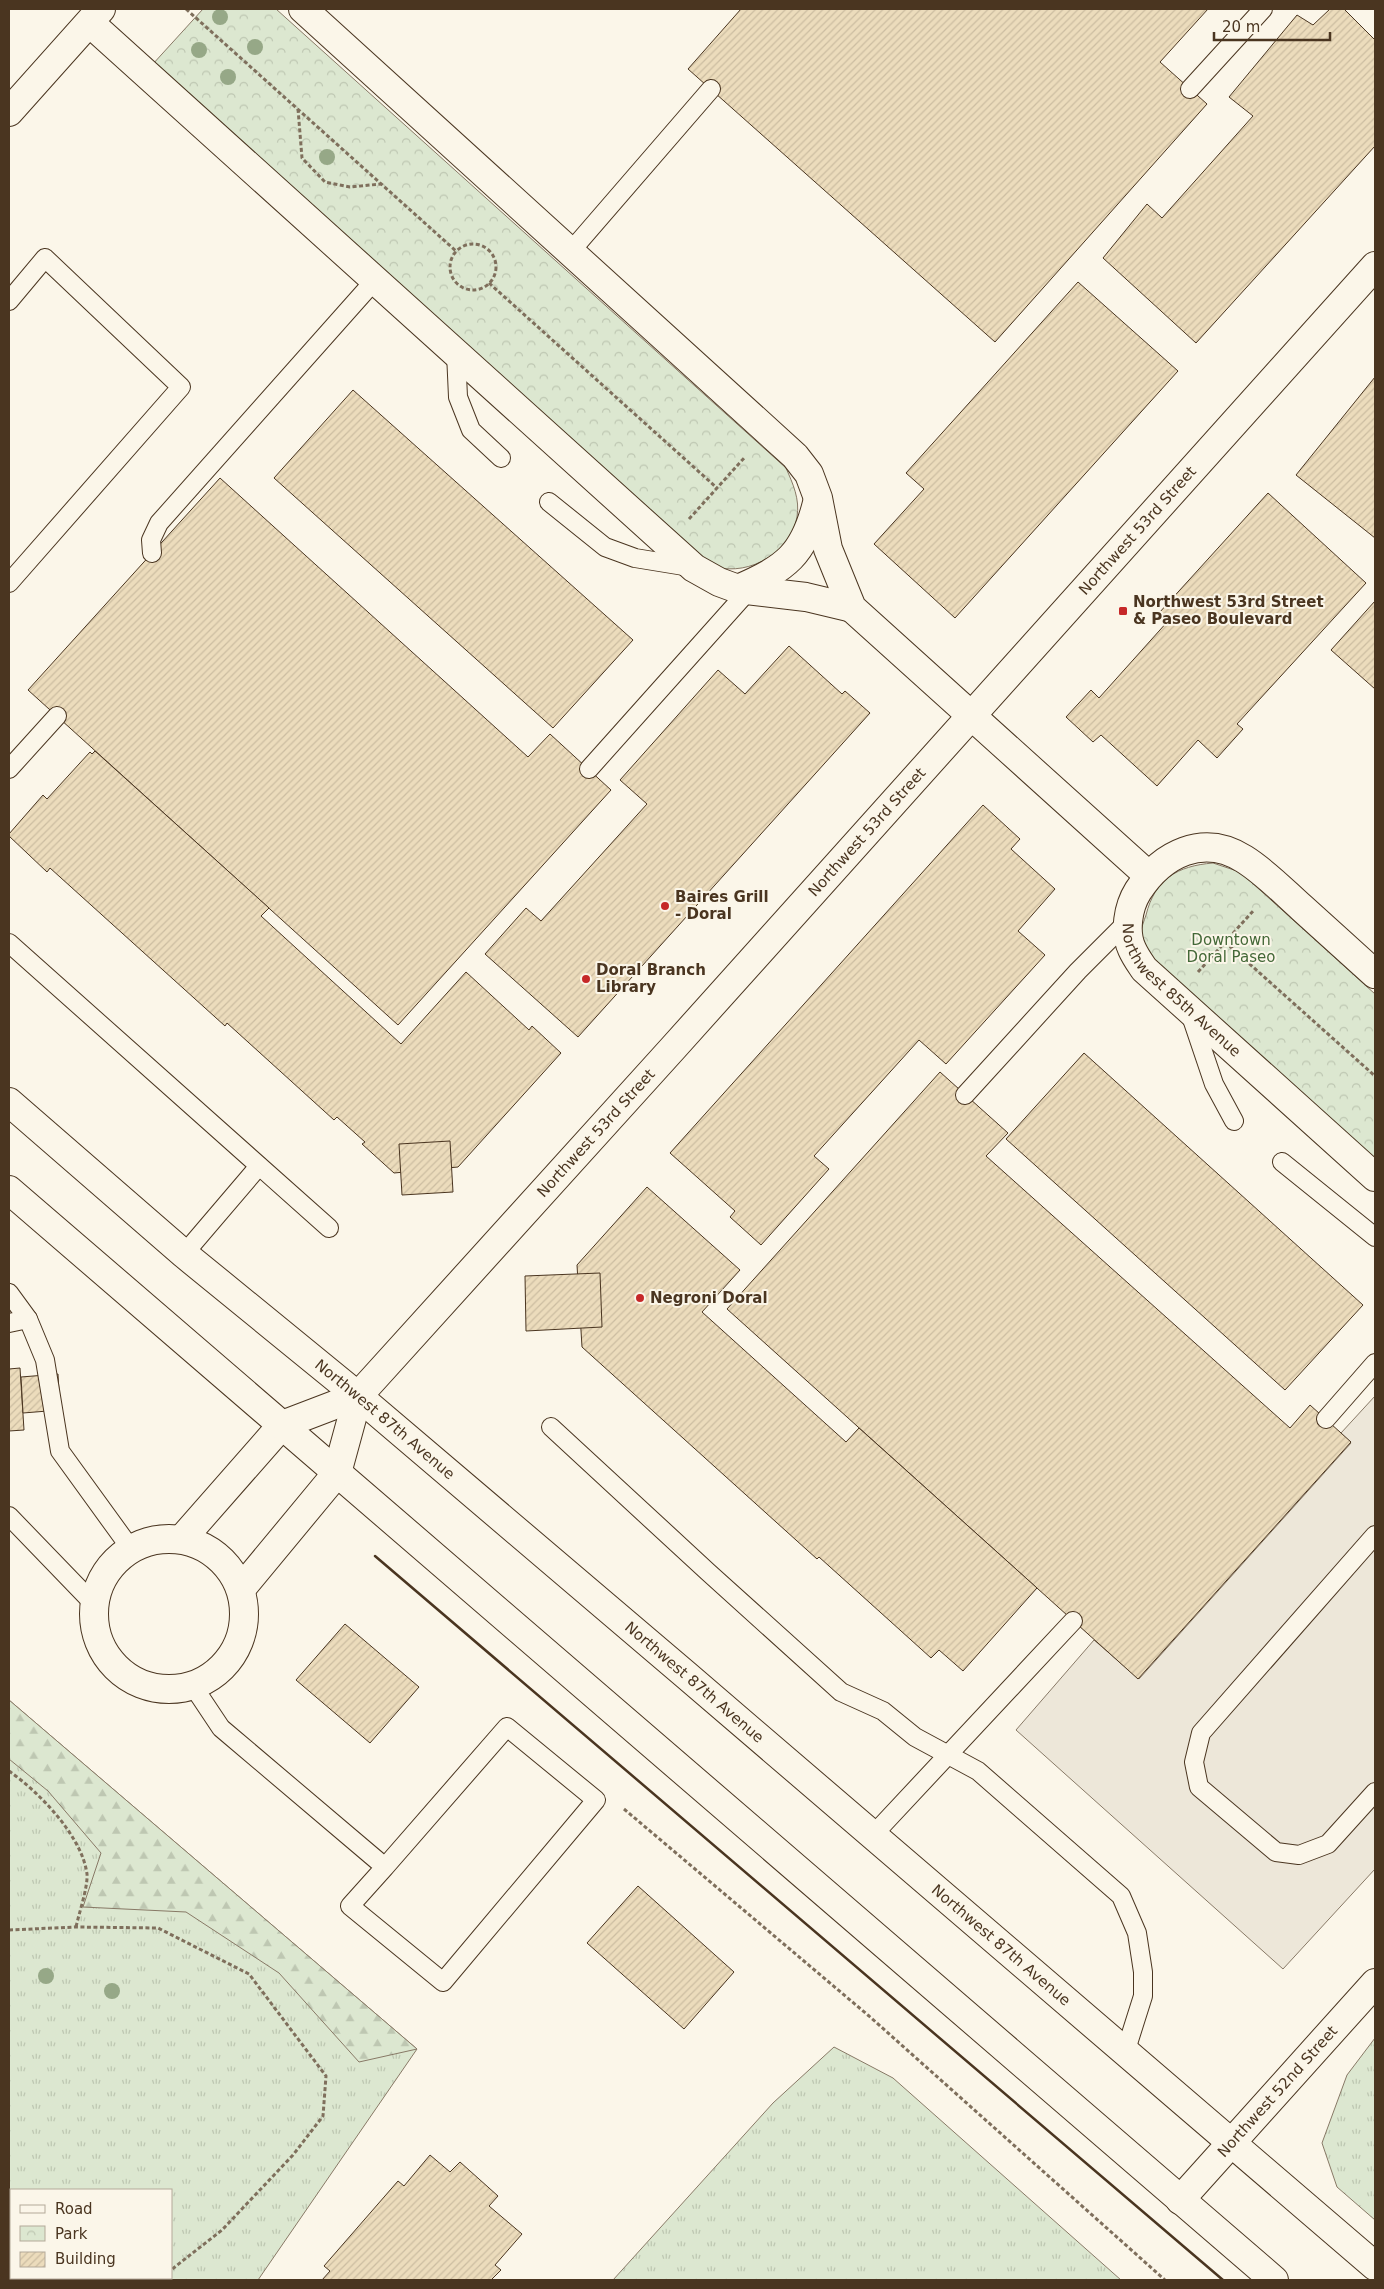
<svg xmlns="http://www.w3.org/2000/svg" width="1384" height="2289" font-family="'DejaVu Sans',sans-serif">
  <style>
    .grass { fill: url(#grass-tufts); stroke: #887966; fill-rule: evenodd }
    .forest { fill: url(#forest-firs); stroke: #887966 }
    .park { fill: url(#park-crowns); stroke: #887966 }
    .parking { fill: #ede7d9; stroke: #887966 }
    .building { fill: url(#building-hatch); stroke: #4a3520 }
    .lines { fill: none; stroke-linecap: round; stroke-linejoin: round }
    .lane-casing { stroke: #4a3520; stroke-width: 20 }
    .street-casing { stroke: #4a3520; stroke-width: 30 }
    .secondary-casing { stroke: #4a3520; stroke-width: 30 }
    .path { stroke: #7f6f5c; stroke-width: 3; stroke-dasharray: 4 2.5; stroke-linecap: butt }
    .lane { stroke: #fbf6e9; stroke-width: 18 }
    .street { stroke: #fbf6e9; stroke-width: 28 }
    .secondary { stroke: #fbf6e9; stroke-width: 28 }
    .wall { stroke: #4a3520; stroke-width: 2.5 }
    .tree { fill: #96a887 }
    .poi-dot { fill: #c62828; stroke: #fbf6e9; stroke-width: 2 }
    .labels { text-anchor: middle; stroke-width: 4; stroke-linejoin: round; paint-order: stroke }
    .street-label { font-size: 15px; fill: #4a3520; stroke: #fbf6e9 }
    .poi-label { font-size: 15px; font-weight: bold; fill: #4a3520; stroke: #fbf6e9; text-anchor: start }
    .park-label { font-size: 15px; fill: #436837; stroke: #fbf6e9 }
  </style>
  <defs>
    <pattern id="grass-tufts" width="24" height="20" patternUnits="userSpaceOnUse" patternTransform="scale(1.25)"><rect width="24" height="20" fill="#dce7d0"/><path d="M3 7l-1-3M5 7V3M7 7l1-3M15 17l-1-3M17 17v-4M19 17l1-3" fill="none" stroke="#bec7b2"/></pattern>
    <pattern id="forest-firs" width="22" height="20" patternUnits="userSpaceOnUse" patternTransform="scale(1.25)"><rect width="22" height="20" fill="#dce7d0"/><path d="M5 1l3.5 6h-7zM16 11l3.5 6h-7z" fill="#bec7b2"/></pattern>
    <pattern id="park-crowns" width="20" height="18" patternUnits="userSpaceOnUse" patternTransform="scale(1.25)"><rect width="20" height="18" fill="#dce7d0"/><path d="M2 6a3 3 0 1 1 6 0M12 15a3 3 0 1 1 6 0" fill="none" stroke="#bec7b2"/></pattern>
    <pattern id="building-hatch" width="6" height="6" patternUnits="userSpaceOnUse" patternTransform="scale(1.25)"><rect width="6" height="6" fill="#ecdcbc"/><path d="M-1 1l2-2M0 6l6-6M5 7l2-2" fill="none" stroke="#ccbda1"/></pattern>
  </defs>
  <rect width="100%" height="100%" fill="#fbf6e9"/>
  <!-- grass -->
  <g class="grass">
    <path d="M9 1700 417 2049 258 2280H9ZM11 2190H171V2278H11Z"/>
    <path d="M1375 2038V2220L1337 2187 1322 2143 1347 2075Z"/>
    <path d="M834 2047 893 2078 1121 2280H613L773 2103Z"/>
  </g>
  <!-- forest -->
  <path class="forest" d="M9 1700 417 2049 359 2062 279 1973 186 1912 83 1907 101 1853 48 1791 9 1759Z"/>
  <!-- park -->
  <g class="park">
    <path d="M203 9H276L786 468C793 484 800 499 797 517 791 552 750 576 716 567 711 566 707 563 702 561L152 65Z"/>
    <path d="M1213 863 1240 872 1375 994V1162L1153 963C1150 955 1141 943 1141 934 1141 928 1144 921 1146 915 1155 879 1177 866 1213 863Z"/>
  </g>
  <!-- parking -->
  <path class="parking" d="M1375 1396V1869L1283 1969 1016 1730 1094 1640 1139 1679 1351 1443 1341 1433Z"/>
  <!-- building -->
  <g class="building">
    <path d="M741 9H1208L1160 62 1207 104 995 342 688 69Z"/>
    <path d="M1330 9H1344L1375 40V146L1196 343 1103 258 1147 204 1162 218 1253 116 1229 97 1297 15 1313 25Z"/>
    <path d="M1078 282 1178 371 955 618 874 544 924 489 906 473Z"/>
    <path d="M1375 377V538L1296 475Z"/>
    <path d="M353 390 633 640 553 728 274 478Z"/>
    <path d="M220 478 528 757 550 734 611 790 398 1025 28 690Z"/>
    <path d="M1268 493 1366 583 1237 724 1243 729 1217 758 1198 740 1157 786 1101 735 1093 742 1066 717 1091 690 1099 698 1168 621 1159 613Z"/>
    <path d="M1375 601V689L1331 650Z"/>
    <path d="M789 646 842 694 845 691 870 713 578 1037 485 954 526 908 541 921 647 804 620 780 718 670 745 694Z"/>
    <path d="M95 751 269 908 261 916 401 1044 466 972 529 1030 532 1026 561 1053 458 1167 394 1173 362 1144 365 1142 337 1117 334 1120 227 1023 225 1026 50 868 47 872 9 836V834L43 795 47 799 90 752 92 754Z"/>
    <path d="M983 805 1020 839 1011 849 1055 889 1018 931 1045 955 946 1064 919 1040 814 1156 829 1169 761 1245 730 1217 735 1211 670 1153Z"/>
    <path d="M1084 1053 1363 1305 1285 1390 1006 1139Z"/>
    <path d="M940 1072 1008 1133 986 1156 1290 1428 1310 1405 1351 1442 1138 1679 727 1309Z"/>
    <path d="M450 1141 453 1192 402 1195 399 1144Z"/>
    <path d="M647 1187 740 1270 702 1312 846 1442 859 1428 1037 1588 963 1671 939 1650 931 1658 819 1557 817 1559 582 1347 577 1265Z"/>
    <path d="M600 1273 602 1327 526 1331 525 1276Z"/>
    <path d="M20 1368 24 1430 9 1431V1369Z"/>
    <path d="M58 1374 60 1410 23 1413 21 1377Z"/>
    <path d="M345 1624 419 1687 370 1743 296 1680Z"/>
    <path d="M638 1886 734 1972 684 2029 587 1943Z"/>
    <path d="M430 2155 450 2172 460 2162 498 2196 489 2206 522 2234 495 2265 501 2270 491 2280H322L330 2271 324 2266 398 2181 404 2186Z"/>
  </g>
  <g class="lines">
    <!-- lane casing -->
    <g class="lane-casing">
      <g id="lane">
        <path d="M1190 89 1263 9"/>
        <path d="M571 251 711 89"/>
        <path d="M9 301 45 258 181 387 9 583"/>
        <path d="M456 353 458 397 471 430 501 458"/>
        <path d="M549 502 605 547 635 558 690 567"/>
        <path d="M152 553 151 540 159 523 375 280"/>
        <path d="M9 769 57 716"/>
        <path d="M589 769 749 590"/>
        <path d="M9 943 329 1228"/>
        <path d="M1190 1013 1214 1084 1234 1121"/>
        <path d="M965 1095 1078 971 1127 922"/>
        <path d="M1282 1162 1375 1237"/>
        <path d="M184 1254 259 1166"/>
        <path d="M9 1293 28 1319 45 1360 60 1451 131 1549"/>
        <path d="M9 1323 28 1319"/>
        <path d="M1326 1419 1375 1363"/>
        <path d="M551 1427 708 1572 841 1692 883 1711 915 1737 978 1771 1121 1896 1137 1933 1143 1972V1996L1125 2053"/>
        <path d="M9 1516 93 1603"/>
        <path d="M1375 1535 1201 1733 1194 1762 1199 1787 1276 1852 1299 1855 1328 1844 1375 1792"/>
        <path d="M193 1686 221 1728 385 1867 507 1727 596 1800 443 1982 350 1906 385 1867"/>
        <path d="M873 1835 1073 1621"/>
      </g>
    </g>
    <!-- street casing -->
    <g class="street-casing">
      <g id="street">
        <path d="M303 9 795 456 809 474 818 498 828 549 852 608 1148 875"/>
        <path d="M90 23 694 568 719 582 738 589 806 597 852 608"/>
        <path d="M9 112 101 9"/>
        <path d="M738 589C786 568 804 555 817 503"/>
        <path id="s1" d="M1375 974C1351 952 1326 930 1302 908 1284 892 1265 872 1244 859 1203 833 1162 854 1138 891 1128 907 1124 932 1132 949 1135 956 1140 963 1144 969L1375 1177"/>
        <circle cx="169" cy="1614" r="75"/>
        <path d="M182 1539 282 1425"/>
        <path d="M241 1589 337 1473"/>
        <path id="s2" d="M1180 2200 1375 1983"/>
      </g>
    </g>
    <!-- secondary casing -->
    <g class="secondary-casing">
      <g id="secondary">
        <path id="s3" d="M9 1102 184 1254 358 1396 686 1675 1375 2266"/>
        <path d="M9 1190 1274 2280"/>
        <path id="s4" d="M282 1425 358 1396 674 1047 1375 266"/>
        <path d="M337 1473 358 1396"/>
      </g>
    </g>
    <!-- path -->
    <g class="path">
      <path d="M186 9 456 251"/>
      <path d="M298 109 302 158 325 182 350 187 381 184"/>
      <circle cx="473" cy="267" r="23"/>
      <path d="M489 283 717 488"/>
      <path d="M689 519 745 457"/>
      <path d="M1225 942 1375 1076"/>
      <path d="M1198 972 1254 910"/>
      <path d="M9 1771C39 1792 82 1836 87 1874 88 1887 79 1913 76 1927"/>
      <path d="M624 1809 869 2016 1165 2280"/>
      <path d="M9 1930 76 1927 158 1928 249 1974 326 2076 323 2116 293 2155 222 2230 171 2270"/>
      <path d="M158 2280 161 2278"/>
    </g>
    <!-- lane -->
    <use href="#lane" class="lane"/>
    <!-- street -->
    <use href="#street" class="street"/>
    <!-- secondary -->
    <use href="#secondary" class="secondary"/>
    <!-- wall -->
    <path class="wall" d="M375 1556 1223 2280"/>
  </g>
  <!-- trees -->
  <g class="tree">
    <circle cx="220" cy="17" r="8"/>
    <circle cx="255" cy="47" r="8"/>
    <circle cx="199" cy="50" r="8"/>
    <circle cx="228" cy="77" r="8"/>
    <circle cx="327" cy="157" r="8"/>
    <circle cx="46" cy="1976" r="8"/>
    <circle cx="112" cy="1991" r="8"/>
  </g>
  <!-- markers -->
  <g class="poi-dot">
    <rect x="1118" y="606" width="10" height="10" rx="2.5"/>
    <circle cx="665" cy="906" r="5"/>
    <circle cx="586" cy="979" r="5"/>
    <circle cx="640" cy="1298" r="5"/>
  </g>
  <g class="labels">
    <!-- street labels -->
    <g class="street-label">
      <text dy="5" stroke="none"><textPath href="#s4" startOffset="1246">Northwest 53rd Street</textPath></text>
      <text dy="5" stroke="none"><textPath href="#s4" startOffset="841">Northwest 53rd Street</textPath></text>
      <text dy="5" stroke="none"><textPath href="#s1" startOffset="421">Northwest 85th Avenue</textPath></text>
      <text dy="5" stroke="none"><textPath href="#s4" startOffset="436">Northwest 53rd Street</textPath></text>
      <text dy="5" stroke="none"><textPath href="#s3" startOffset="492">Northwest 87th Avenue</textPath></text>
      <text dy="5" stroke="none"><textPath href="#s3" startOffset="898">Northwest 87th Avenue</textPath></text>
      <text dy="5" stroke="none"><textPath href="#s3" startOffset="1302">Northwest 87th Avenue</textPath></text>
      <text dy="5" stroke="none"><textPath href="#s2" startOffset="146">Northwest 52nd Street</textPath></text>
    </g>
    <!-- poi labels -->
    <g class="poi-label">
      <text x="1133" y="607">Northwest 53rd Street<tspan x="1133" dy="17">&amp; Paseo Boulevard</tspan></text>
      <text x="675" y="902">Baires Grill<tspan x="675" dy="17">- Doral</tspan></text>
      <text x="596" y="975">Doral Branch<tspan x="596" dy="17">Library</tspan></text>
      <text x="650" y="1303">Negroni Doral</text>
    </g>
    <!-- park labels -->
    <g class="park-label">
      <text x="1231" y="945">Downtown<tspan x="1231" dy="17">Doral Paseo</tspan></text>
    </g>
  </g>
  <!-- border -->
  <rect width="1384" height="2289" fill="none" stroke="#4a3520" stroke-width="20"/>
  <!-- legend -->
  <rect x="10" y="2189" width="162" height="90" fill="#fbf6e9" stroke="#b4a999"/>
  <rect x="20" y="2205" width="25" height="8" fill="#fbf6e9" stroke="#b4a999"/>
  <text x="55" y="2214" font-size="15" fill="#4a3520">Road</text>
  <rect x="20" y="2226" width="25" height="15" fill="url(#park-crowns)" stroke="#b4a999"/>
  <text x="55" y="2239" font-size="15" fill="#4a3520">Park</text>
  <rect x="20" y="2252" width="25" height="15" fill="url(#building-hatch)" stroke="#b4a999"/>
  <text x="55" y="2264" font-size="15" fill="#4a3520">Building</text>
  <!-- scale -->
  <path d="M1214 32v8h116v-8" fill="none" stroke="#4a3520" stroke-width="2.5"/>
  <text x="1222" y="32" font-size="15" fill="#4a3520" stroke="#fbf6e9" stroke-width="4" paint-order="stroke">20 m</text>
</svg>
